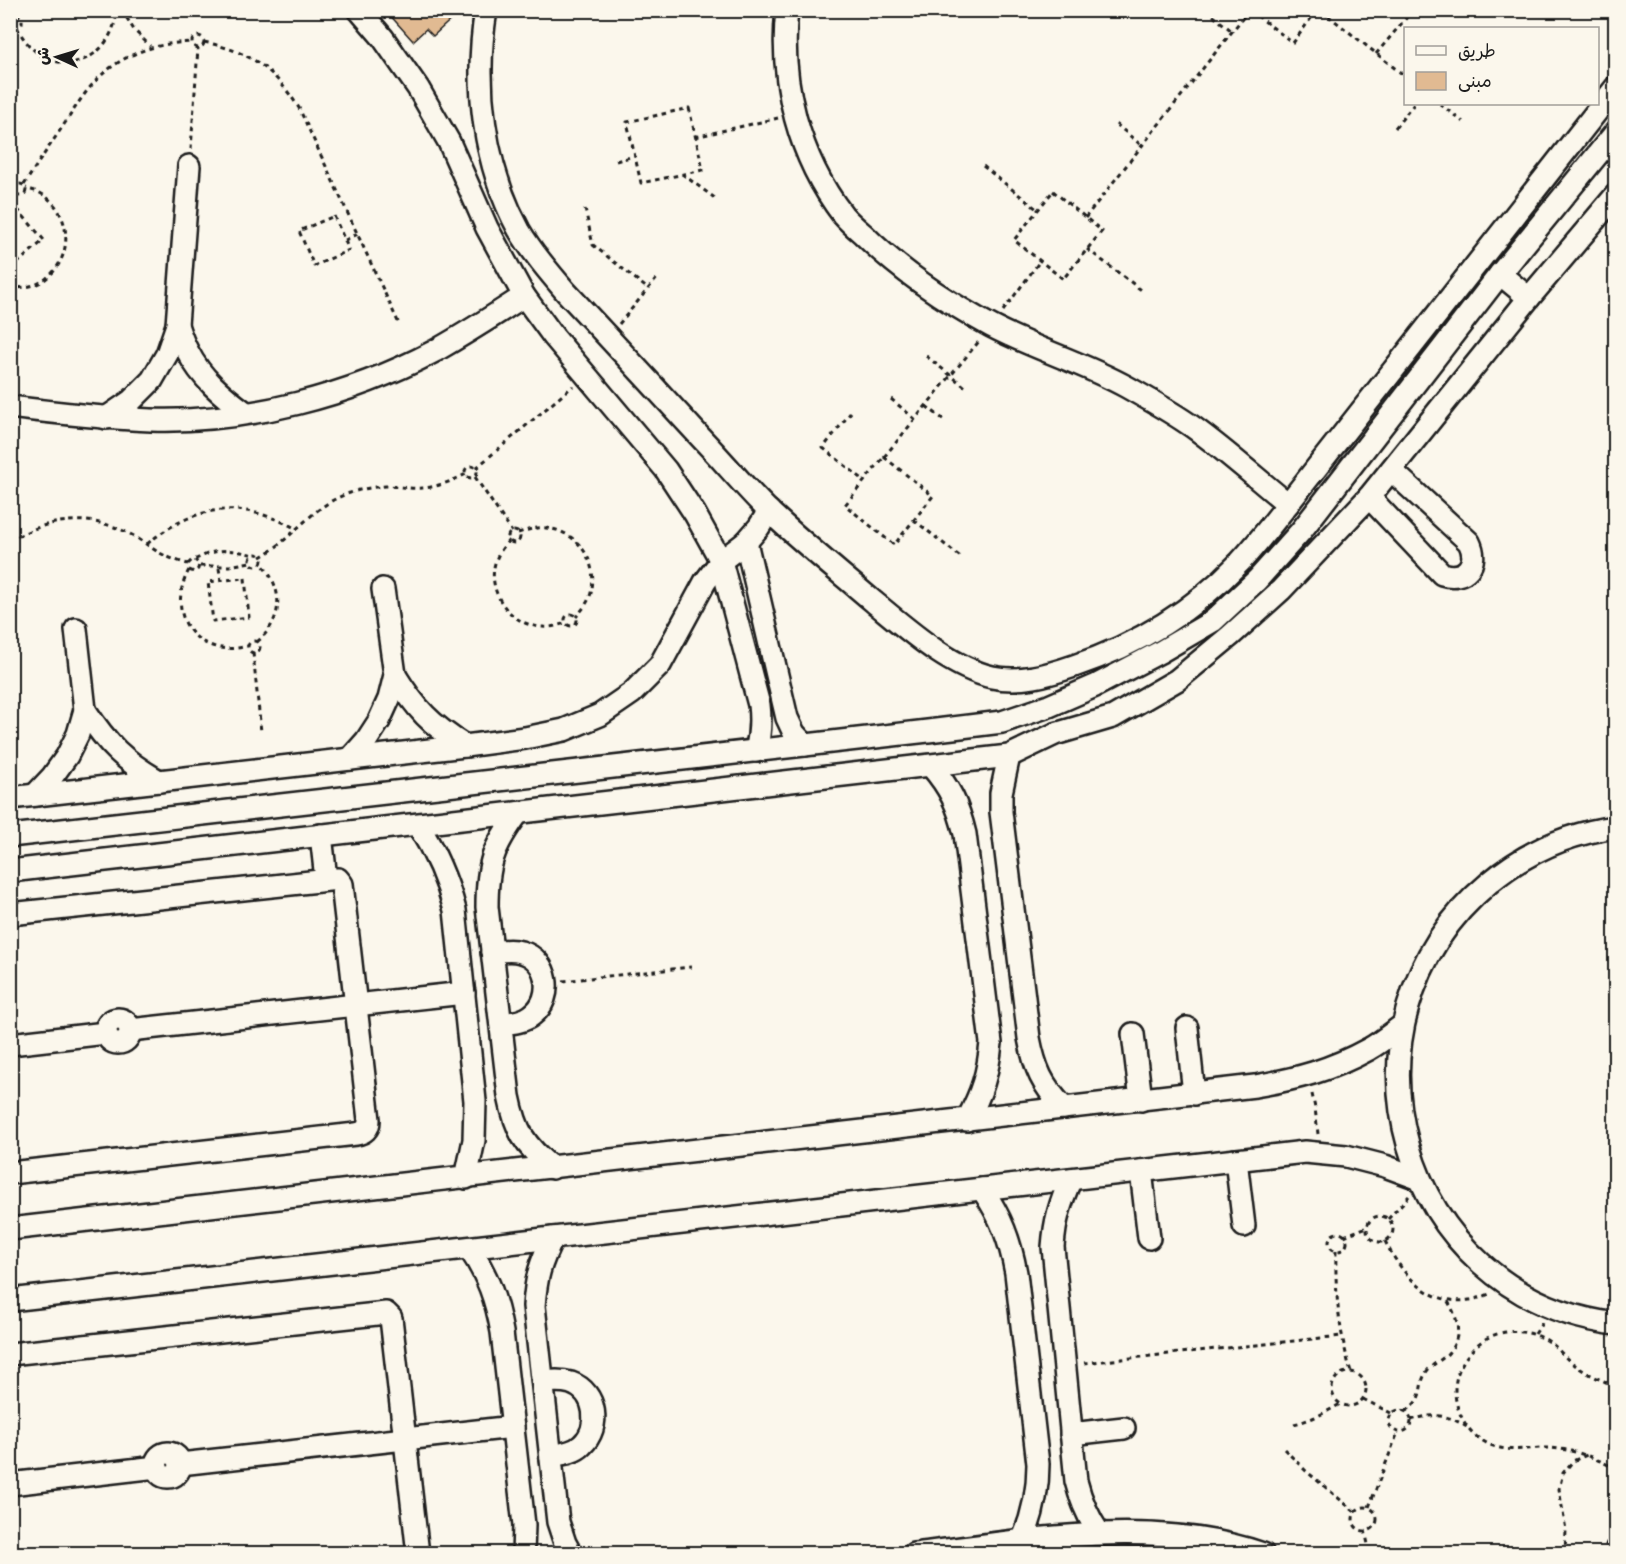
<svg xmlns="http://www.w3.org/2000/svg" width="1626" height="1564" font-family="Sriracha,'Playpen Sans Arabic',sans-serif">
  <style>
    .building { fill: #e1ba92; stroke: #1c1c1c; stroke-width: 1.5 }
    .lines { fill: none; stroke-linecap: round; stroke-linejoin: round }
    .minor-casing { stroke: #1c1c1c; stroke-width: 26 }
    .path { stroke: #1c1c1c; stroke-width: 3; stroke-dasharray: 4.5 4.5; stroke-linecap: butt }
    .minor { stroke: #fbf7ec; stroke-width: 21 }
  </style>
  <rect width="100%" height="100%" fill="#fbf7ec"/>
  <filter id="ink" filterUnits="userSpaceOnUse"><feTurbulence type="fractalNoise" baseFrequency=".0167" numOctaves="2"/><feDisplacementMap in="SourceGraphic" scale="12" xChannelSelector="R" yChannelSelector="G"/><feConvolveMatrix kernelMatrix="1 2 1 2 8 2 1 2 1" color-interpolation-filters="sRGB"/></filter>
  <g filter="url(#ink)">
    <!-- building -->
    <path class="building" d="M391 10H451L456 15 433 36 426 29 413 41 388 13Z"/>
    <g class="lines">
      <!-- minor casing -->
      <g class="minor-casing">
        <g id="minor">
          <path d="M359 10 383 38 418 88 449 142 487 228 524 296 554 337 666 470 695 514 721 561 759 705C761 721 760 735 756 751"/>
          <path d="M486 10C474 84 483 164 519 230 532 252 549 272 566 292 612 341 658 391 703 440 726 464 747 490 771 513 804 544 839 572 874 602 907 629 949 667 992 677 1019 683 1048 675 1074 666 1137 645 1194 610 1240 562 1257 544 1272 524 1288 504L1616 87"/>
          <path d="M787 10C779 82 799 158 843 215 849 222 856 228 863 234 900 271 945 301 991 326 1035 349 1084 363 1127 387 1150 400 1172 412 1193 427 1225 450 1257 479 1288 504"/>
          <path d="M1500 274 1529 298"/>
          <path d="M177 325C180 334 183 343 188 352 201 378 223 396 246 413"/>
          <path d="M10 407C57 413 104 418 151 420 246 423 350 396 435 351 465 334 495 315 524 296"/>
          <path d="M106 418 131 401 152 380 167 354 177 325 189 166"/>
          <path d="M1369 497 1442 574C1465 581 1480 564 1469 542L1391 470"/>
          <path d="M746 542 787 718 794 733 805 745"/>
          <path d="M395 675C416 709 431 725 465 746"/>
          <path d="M85 710C108 745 123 760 159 781"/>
          <path d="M1009 756 1001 793V812L1029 1038C1035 1069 1042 1085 1064 1108"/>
          <path d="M350 759 366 741 379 721 389 699 395 675 383 589"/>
          <path d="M931 766C950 788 958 805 965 834L991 1043C988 1073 982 1093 967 1120"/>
          <path d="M35 795 52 777 67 756 78 734 85 710 76 629"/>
          <path d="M10 798 465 746 525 738 564 730 600 715 632 693 660 665 705 582 721 561 746 542 759 527 769 511"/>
          <path d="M518 813C493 847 487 864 487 907L509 1096C516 1131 524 1145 552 1168"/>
          <path d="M418 825C435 852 447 879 455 910L475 1101 474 1140 466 1178"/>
          <path d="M1616 827C1569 833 1525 853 1489 883 1322 1023 1399 1297 1616 1324"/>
          <path d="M321 835 326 879"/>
          <path d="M10 836 928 731 1002 722 1049 706 1095 686 1160 652 1213 621 1257 580 1301 531 1500 274 1616 132"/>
          <path d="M10 871 1009 756 1055 734 1113 717 1177 680 1230 636 1281 590 1369 497 1529 298 1616 195"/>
          <path d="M10 914 338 879 342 884 369 1120C369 1129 364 1133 356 1134L10 1173"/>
          <path d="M492 952C502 951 511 949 521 952 549 959 555 998 532 1015 524 1022 511 1023 501 1024"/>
          <circle cx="118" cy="1031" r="12"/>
          <path d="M1187 1028 1194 1094"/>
          <path d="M130 1030 464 993"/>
          <path d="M1133 1034 1141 1100"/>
          <path d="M10 1044 106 1033"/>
          <path d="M1236 1160 1244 1226"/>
          <path d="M1141 1171 1149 1238"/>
          <path d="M1071 1179C1060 1203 1055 1220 1053 1247L1076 1481C1081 1501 1088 1517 1099 1533"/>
          <path d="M982 1189C1001 1217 1010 1240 1016 1273L1038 1464C1038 1492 1033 1516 1022 1541"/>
          <path d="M10 1229 1255 1086C1297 1079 1331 1070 1369 1049 1381 1042 1392 1033 1403 1025"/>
          <path d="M553 1238C540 1263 536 1278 534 1306L558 1522 565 1543 571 1554"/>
          <path d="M469 1248C488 1276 496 1299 502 1332L524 1525 523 1554"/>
          <path d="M10 1300 1305 1152 1346 1156 1385 1166 1420 1179"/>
          <path d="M10 1354 386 1313 391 1318 418 1554"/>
          <path d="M543 1382C552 1381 561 1380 571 1383 597 1392 601 1428 582 1445 574 1453 562 1454 551 1456"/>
          <path d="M1071 1434 1124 1428"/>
          <circle cx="168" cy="1465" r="12"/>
          <path d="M180 1464 513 1427"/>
          <path d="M10 1484 157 1467"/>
          <path d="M914 1554C1028 1540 1152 1516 1263 1554"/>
        </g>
      </g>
      <!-- path -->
      <g class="path">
        <path d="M122 10 134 30 150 46"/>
        <path d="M1206 10 1232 31"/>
        <path d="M1250 10 1293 43 1317 10"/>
        <path d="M1321 10 1406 77"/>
        <path d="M16 15 22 17V23L17 27C13 26 11 24 11 20L16 15 17 10"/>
        <path d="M17 27C43 82 110 71 117 11"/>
        <circle cx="198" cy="42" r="6"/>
        <path d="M204 42C251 52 273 68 299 108L400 326"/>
        <path d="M1376 54 1407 17"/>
        <path d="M1440 104 1463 122"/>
        <path d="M689 108 703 170 641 183 627 122Z"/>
        <path d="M1116 124 1142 146"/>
        <path d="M1395 128 1414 104"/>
        <path d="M695 137 778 118"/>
        <path d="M191 149 198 48"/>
        <path d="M616 161 634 156"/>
        <path d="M983 166 1038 210"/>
        <path d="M682 174 716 199"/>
        <circle cx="20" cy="190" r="6"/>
        <path d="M24 185C37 164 51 144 65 123 74 110 82 96 92 85 118 55 154 43 192 42"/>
        <path d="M1053 191 1102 231 1063 279 1014 240Z"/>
        <path d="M10 201 16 194"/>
        <path d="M585 209 593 245 648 289"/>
        <path d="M334 216 349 250 314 266 299 231Z"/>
        <path d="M10 218 19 211 44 240 14 266 10 261"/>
        <path d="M1085 218 1249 10"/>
        <path d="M345 240 358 234"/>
        <path d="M1087 249 1144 292"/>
        <path d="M10 288C25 288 39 286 49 276 75 253 70 209 40 193 36 191 31 190 26 188"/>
        <path d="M1003 311 1040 261"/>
        <path d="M619 324 658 277"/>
        <path d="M926 356 968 389"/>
        <path d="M891 399 915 419"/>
        <path d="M926 406 943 419"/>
        <path d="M851 412 823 448 865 481"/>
        <path d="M884 457 933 496 894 545 845 505Z"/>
        <path d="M884 457 980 340"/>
        <circle cx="471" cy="472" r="6"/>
        <path d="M476 468 573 386"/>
        <path d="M475 477 512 532"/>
        <path d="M914 520 963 559"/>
        <circle cx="514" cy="537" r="6"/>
        <path d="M518 533C528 530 536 527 546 528 578 531 599 562 591 593 588 603 582 610 576 617"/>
        <path d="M509 540C504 546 499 552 496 560 485 591 510 626 543 627 551 628 558 625 566 623"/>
        <path d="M10 541C47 518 91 513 130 534 140 539 148 546 158 552 167 557 177 561 188 564"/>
        <path d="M147 544C195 504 241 499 297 529"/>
        <circle cx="256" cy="560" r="6"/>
        <path d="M261 557C293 539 313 504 350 493 361 489 373 487 386 486 398 486 410 489 422 488 438 487 452 481 466 474"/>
        <path d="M188 564 192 560C197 559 200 557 205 555 221 548 237 550 253 555"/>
        <path d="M200 566H230L250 562"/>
        <path d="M219 568 221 581"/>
        <path d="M189 570C164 615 197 660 247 646"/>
        <path d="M189 570 194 572 198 569 199 564 195 560"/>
        <path d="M245 578 249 617 213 621 208 582Z"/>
        <circle cx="571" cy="620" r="6"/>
        <circle cx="254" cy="647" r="6"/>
        <path d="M257 642C284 619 284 589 261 563"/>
        <path d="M253 653 261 732"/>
        <path d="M563 981 691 967"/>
        <path d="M1312 1094 1315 1108 1318 1134"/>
        <circle cx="1380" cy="1229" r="13"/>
        <path d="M1388 1219 1409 1196"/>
        <circle cx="1338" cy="1242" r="9"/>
        <path d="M1344 1236 1367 1227"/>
        <path d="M1385 1241C1401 1274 1429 1306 1469 1300 1477 1299 1485 1296 1492 1293"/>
        <path d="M1336 1251C1335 1293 1339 1332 1351 1372"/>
        <path d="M1535 1334 1542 1323"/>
        <path d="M1084 1363 1341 1336"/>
        <circle cx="1349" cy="1389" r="17"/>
        <path d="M1616 1386C1600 1380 1585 1373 1571 1362 1564 1357 1559 1349 1551 1343 1529 1327 1495 1327 1475 1347 1463 1359 1455 1373 1455 1391 1455 1410 1467 1432 1483 1441 1502 1453 1521 1449 1541 1448 1567 1447 1593 1456 1616 1469"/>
        <path d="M1363 1399 1391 1413"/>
        <circle cx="1400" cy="1421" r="11"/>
        <path d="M1406 1411C1427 1396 1416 1387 1427 1371 1433 1363 1443 1360 1449 1352 1463 1335 1458 1317 1447 1300"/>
        <path d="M1411 1420C1434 1413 1447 1414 1467 1427"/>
        <path d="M1294 1424C1311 1420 1325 1413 1340 1404"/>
        <path d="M1284 1449 1306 1471 1355 1512"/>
        <path d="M1369 1507 1398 1432"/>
        <circle cx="1365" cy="1519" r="12"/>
        <path d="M1365 1530 1370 1554"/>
        <path d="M1565 1554 1566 1530 1559 1489 1563 1473 1573 1461 1587 1455"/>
        <path d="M1602 1554 1616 1522"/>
      </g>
      <!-- minor -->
      <use href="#minor" class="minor"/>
    </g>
  </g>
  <!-- margin -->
  <rect width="1626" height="1564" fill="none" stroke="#fbf7ec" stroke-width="36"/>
  <rect x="18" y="18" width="1590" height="1528" fill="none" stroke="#1c1c1c" stroke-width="2" filter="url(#ink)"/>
  <!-- legend -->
  <rect x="1404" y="27" width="195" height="78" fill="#fbf7ec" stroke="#a29f99" stroke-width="1.5"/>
  <rect x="1416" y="46" width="30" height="9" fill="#fbf7ec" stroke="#a29f99" stroke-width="1.5"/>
  <text x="1458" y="57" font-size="18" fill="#1c1c1c">طريق</text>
  <rect x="1416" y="72" width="30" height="18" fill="#e1ba92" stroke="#a29f99" stroke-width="1.5"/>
  <text x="1458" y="87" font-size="18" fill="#1c1c1c">مبنى</text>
  <!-- north arrow -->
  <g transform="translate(57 57) rotate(274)" stroke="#fbf7ec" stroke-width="4.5" paint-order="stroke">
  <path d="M0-4.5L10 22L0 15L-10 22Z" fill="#1c1c1c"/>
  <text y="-9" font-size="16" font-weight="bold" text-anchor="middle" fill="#1c1c1c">ش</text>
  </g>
</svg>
